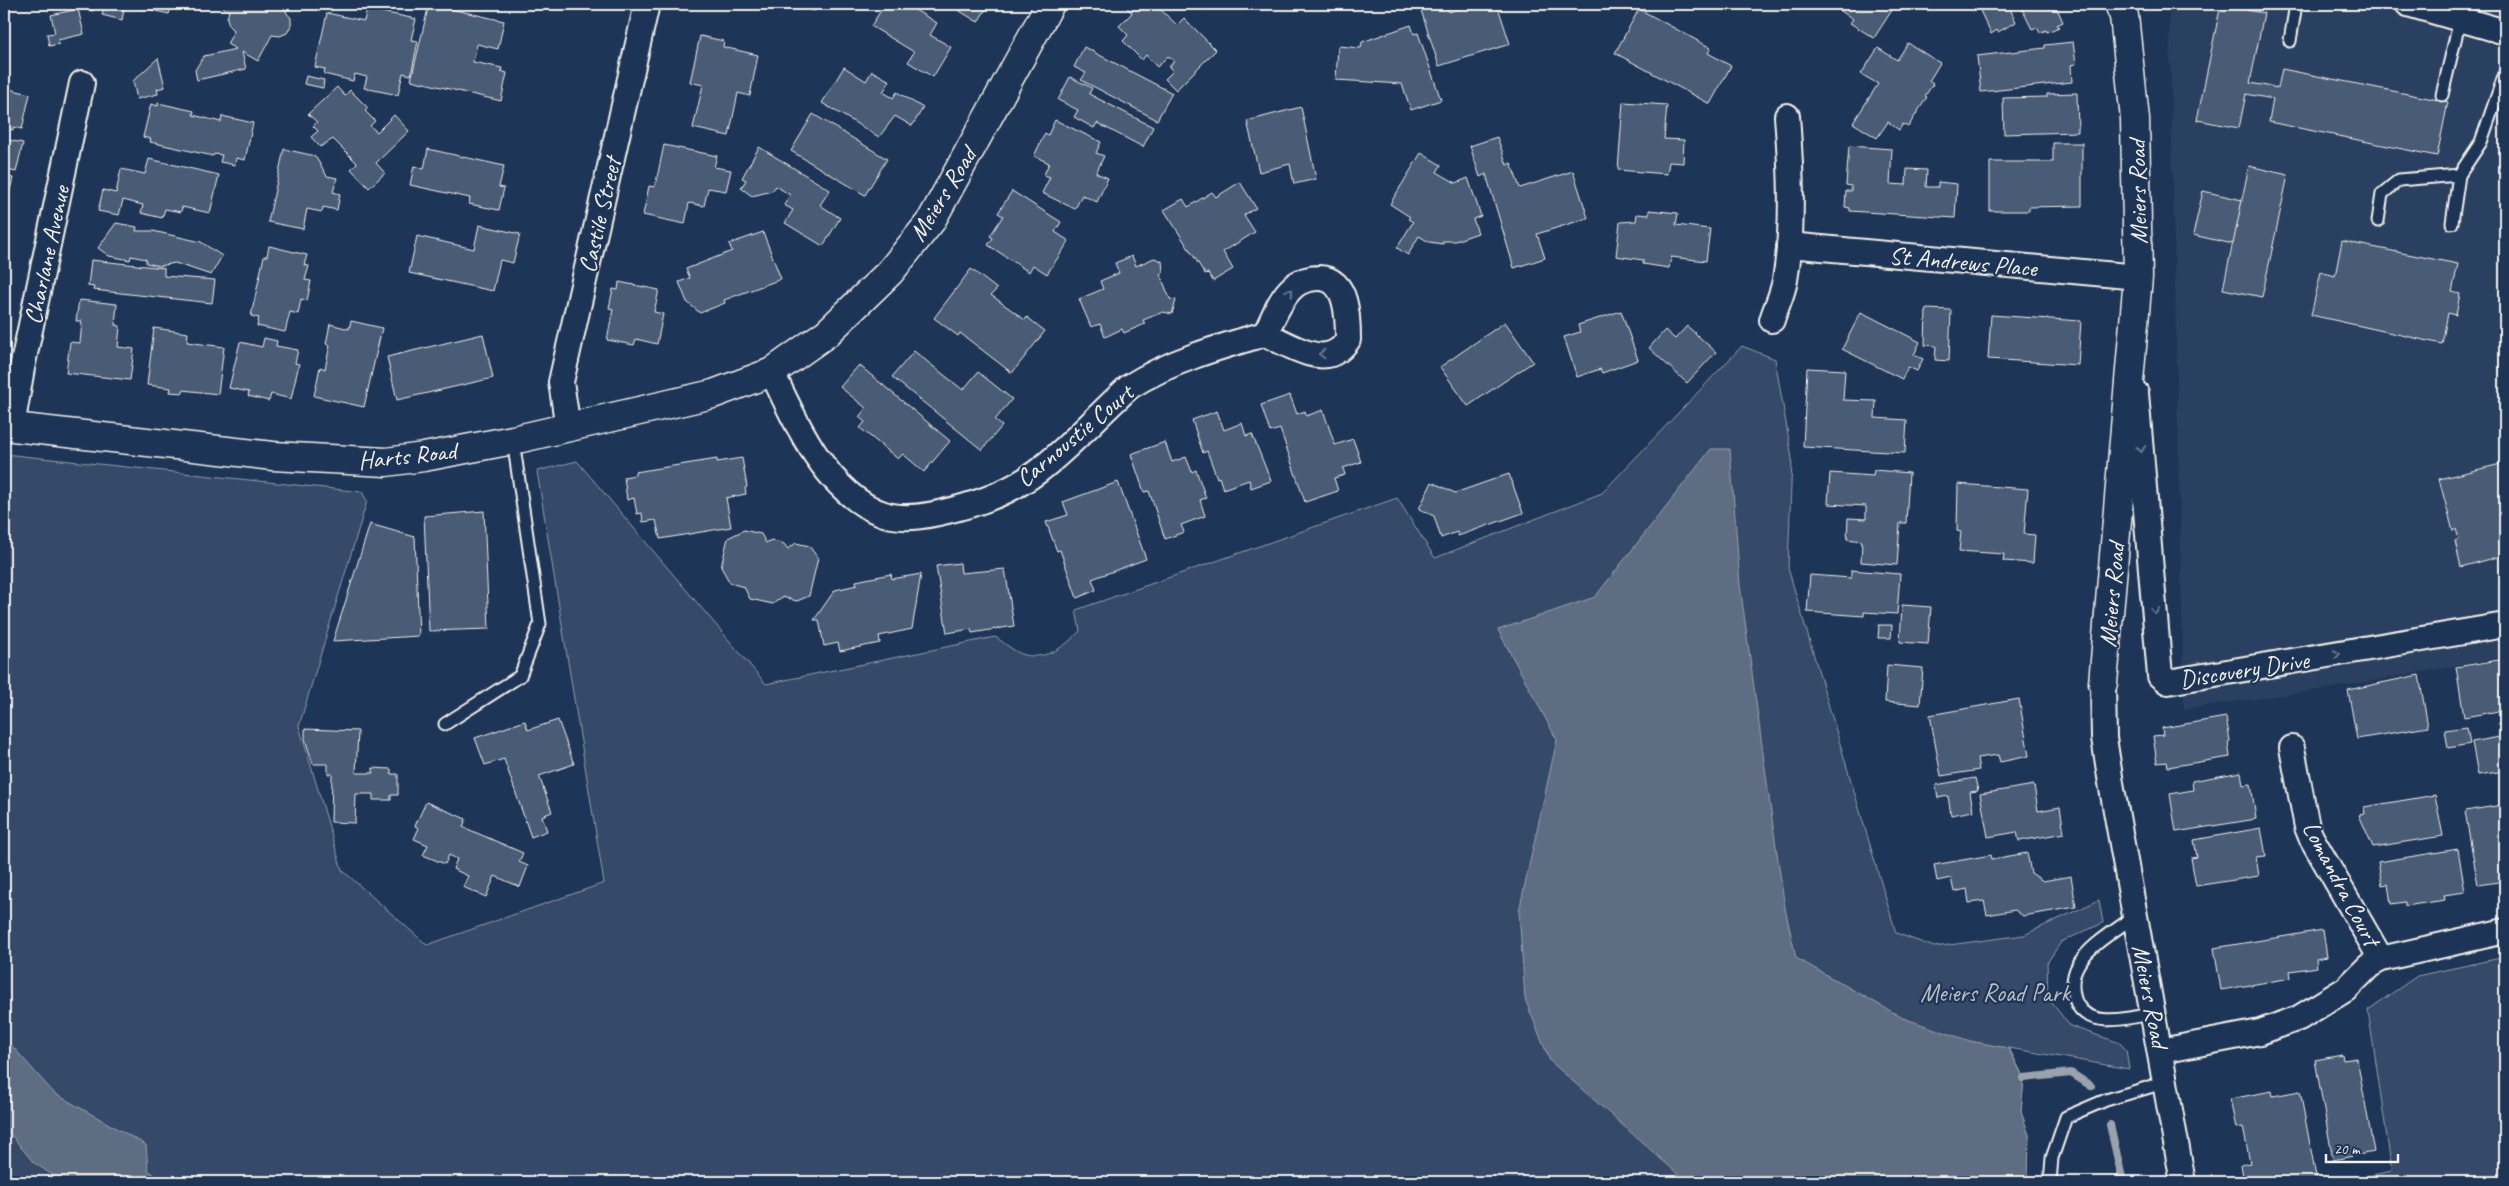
<svg xmlns="http://www.w3.org/2000/svg" width="2509" height="1186" font-family="Caveat,sans-serif">
  <style>
    .built { fill: #2a4060 }
    .green { fill: #354a67; stroke: #949ea8 }
    .water { fill: #5e6d82; stroke: #9aa2ab }
    .lines { fill: none; stroke-linecap: round; stroke-linejoin: round }
    .stream { stroke: #9aa2ab; stroke-width: 8 }
    .building { fill: #485b74; stroke: #f4f1e8 }
    .service-casing { stroke: #f4f1e8; stroke-width: 15 }
    .minor-casing { stroke: #f4f1e8; stroke-width: 28 }
    .tertiary-casing { stroke: #f4f1e8; stroke-width: 31 }
    .service { stroke: #1d3557; stroke-width: 11 }
    .minor { stroke: #1d3557; stroke-width: 24 }
    .tertiary { stroke: #1d3557; stroke-width: 28 }
    .oneway { stroke: #68778a }
    .labels { text-anchor: middle; stroke-width: 4.5; stroke-linejoin: round; paint-order: stroke }
    .street-label { font-size: 25px; fill: #f4f1e8; stroke: #1d3557 }
    .park-label { font-size: 25px; fill: #bbbfc1; stroke: #1d3557 }
  </style>
  <rect width="100%" height="100%" fill="#1d3557"/>
  <filter id="ink" filterUnits="userSpaceOnUse"><feTurbulence type="fractalNoise" baseFrequency=".02" numOctaves="2"/><feDisplacementMap in="SourceGraphic" scale="10" xChannelSelector="R" yChannelSelector="G"/><feConvolveMatrix kernelMatrix="1 2 1 2 8 2 1 2 1" color-interpolation-filters="sRGB"/></filter>
  <g filter="url(#ink)">
    <!-- built -->
    <path class="built" d="M2169 4H2505V657L2332 688 2184 709Z"/>
    <!-- green -->
    <g class="green">
      <path d="M1742 346 1775 359 1792 458 1788 568 1896 933 1934 947 2024 935 2099 900 2103 923 2061 942 2047 963 2048 998 2070 1026 2120 1043 2126 1050 2129 1069 2009 1048 2024 1078 2021 1112 2029 1135 2028 1182H4V454L362 492 367 501 299 726 342 870 427 945 604 883 537 471 577 461 766 684 995 637C1004 642 1015 653 1025 655 1048 660 1065 646 1080 631L1076 610 1397 498 1435 558 1602 493Z"/>
      <path d="M2505 957V1182H2338L2392 1171 2368 1010 2417 976Z"/>
    </g>
    <!-- water -->
    <g class="water">
      <path d="M1711 449H1730L1740 585 1772 819 1785 908 1796 958 1903 1018 1970 1041 2008 1048 2024 1078 2021 1112 2029 1135 2028 1182H1687L1550 1061 1525 999 1519 911 1557 740 1498 630 1595 597Z"/>
      <path d="M4 1037 54 1093 146 1145 148 1170 165 1182H63L33 1162 12 1136 4 1130Z"/>
    </g>
    <g class="lines">
      <!-- stream -->
      <g class="stream">
        <path d="M2024 1078 2071 1073 2091 1086"/>
        <path d="M2110 1125 2123 1182"/>
      </g>
    </g>
    <!-- building -->
    <g class="building">
      <path d="M62 4H94L93 11Z"/>
      <path d="M105 4H172L169 14 125 4 122 20 102 15Z"/>
      <path d="M290 4 286 12 291 18V26L287 33 280 36 272 35 258 61 242 52 246 69 197 80 195 70 204 56 236 49 227 44 234 31 229 26 227 18 229 11 217 4Z"/>
      <path d="M429 4 504 21 498 49 477 44 473 62 502 68 501 71 507 73 501 101 411 80Z"/>
      <path d="M782 4H816L815 11Z"/>
      <path d="M885 4H905L937 23 930 35 951 47 933 77 908 62 914 52 871 26Z"/>
      <path d="M948 4H989L978 22Z"/>
      <path d="M1123 4H1162L1164 6 1160 9 1177 25 1184 18 1216 50 1176 90 1165 79 1173 71 1169 67 1174 61 1168 56 1157 67 1146 55 1142 60 1123 41 1128 35 1119 26 1132 13Z"/>
      <path d="M1197 4H1210L1203 10Z"/>
      <path d="M1419 4H1446L1449 12 1473 4H1497L1510 44 1439 66Z"/>
      <path d="M1825 4H1896L1874 38 1850 23 1853 19 1832 5Z"/>
      <path d="M1977 4H2008L2016 22 1998 32 1997 30 1991 34Z"/>
      <path d="M2023 4H2055L2063 22 2057 25 2059 27 2047 32 2046 30 2040 33 2037 27 2032 29 2020 5Z"/>
      <path d="M2221 4 2264 13 2250 83 2278 88 2282 69 2448 102 2437 156 2269 122 2273 99 2246 94 2239 128 2197 120Z"/>
      <path d="M2247 4H2259L2258 12 2246 10Z"/>
      <path d="M78 9 84 34 58 40 59 44 49 46 47 34 55 33 51 15Z"/>
      <path d="M367 9 416 19 411 40 418 41 411 75 403 73 398 95 364 88 367 77 355 74 353 81 324 74 325 69 315 67 327 13 364 21Z"/>
      <path d="M1639 9 1711 48 1708 53 1731 66 1710 104 1615 53Z"/>
      <path d="M1411 25 1414 34 1418 33 1441 100 1411 110 1402 84 1336 80 1338 46 1361 48 1362 42Z"/>
      <path d="M700 36 724 41 723 47 758 55 750 96 738 93 729 136 693 128 703 85 690 82Z"/>
      <path d="M2073 42 2076 64 2071 65 2072 82 1981 92 1977 56 2045 48V45Z"/>
      <path d="M1908 43 1940 63 1929 81 1933 84 1925 96 1927 97 1908 127 1903 124 1899 130 1888 122 1877 138 1853 123 1878 84 1861 74 1878 48 1897 60Z"/>
      <path d="M1084 47 1172 93 1157 120 1081 80 1086 73 1074 67Z"/>
      <path d="M158 58 165 87 157 89 158 94 137 99 133 81Z"/>
      <path d="M844 67 866 81 872 71 890 81 883 92 893 98 897 92 923 108 912 126 895 116 879 137 822 103Z"/>
      <path d="M306 76 324 80 323 88 304 84Z"/>
      <path d="M1070 77 1092 88 1089 94 1153 127 1143 147 1097 123 1094 128 1074 117 1078 110 1058 100Z"/>
      <path d="M337 87 345 96 350 90 368 108 365 111 375 121 370 126 377 132 394 115 409 131 376 163 385 173 369 188 351 169 357 163 333 139 320 147 311 137 318 131 313 126 317 122 308 114Z"/>
      <path d="M4 88 30 94 22 129 13 127V130L4 128Z"/>
      <path d="M2077 93 2078 132 2004 134 2003 98 2047 97V94Z"/>
      <path d="M1623 102 1667 105 1664 139 1684 140 1683 163 1669 162 1667 174 1618 170Z"/>
      <path d="M158 103 194 111 193 115 221 122 222 116 253 123 245 160 236 158 235 165 220 162 222 155 214 154 213 156 150 142 151 139 143 137 151 104 158 106Z"/>
      <path d="M1301 107 1316 179 1294 184 1290 164 1259 172 1247 121Z"/>
      <path d="M813 114 887 159 865 195 791 151Z"/>
      <path d="M1055 120 1101 142 1096 153 1104 156 1096 173 1108 178 1097 202 1082 195 1075 209 1042 193 1050 177 1044 175 1049 163 1034 156 1045 133 1048 135Z"/>
      <path d="M1497 137 1507 165 1511 163 1520 188 1573 171 1588 218 1537 234 1545 258 1514 268 1486 174 1480 177 1470 146Z"/>
      <path d="M4 139 23 143 16 172 4 169Z"/>
      <path d="M2053 143H2082V206L2029 207V211H1990V162H2053Z"/>
      <path d="M664 145 717 156 714 167 731 170 726 191 708 188 704 206 689 203 685 224 643 215 649 186 655 187Z"/>
      <path d="M1849 146 1892 149 1890 184 1906 185 1907 169 1927 170 1926 187H1938V182L1957 184 1955 218 1850 211V208L1845 207 1846 191H1851V186L1846 185Z"/>
      <path d="M759 147 830 190 820 205 840 218 823 246 785 223 793 210 784 205 790 195 776 186 772 191 752 196 741 188 746 180 742 178Z"/>
      <path d="M284 149 315 156 327 176 337 178 333 192 340 194 337 210 323 207 322 212 307 209 303 229 268 222Z"/>
      <path d="M428 149 504 166 499 187 504 188 499 210 469 204 470 198 410 185 414 166 424 169Z"/>
      <path d="M1421 153 1441 165 1437 172 1456 183 1468 178 1481 216 1473 219 1478 233 1455 241H1443V244L1429 242 1419 236 1408 255 1397 248 1413 222 1408 219 1410 217 1390 204Z"/>
      <path d="M149 159 219 175 210 213 182 207 181 212 165 209 162 218 141 213 143 205 123 200 119 215 98 211 103 190 116 193 121 169 145 174Z"/>
      <path d="M2249 166 2288 175 2262 297 2223 289Z"/>
      <path d="M4 176 13 178 6 207 4 206Z"/>
      <path d="M1240 182 1256 208 1244 215 1255 232 1223 252 1233 269 1213 281 1208 273 1205 274 1164 210 1183 199 1188 207 1212 192 1216 197Z"/>
      <path d="M1012 191 1061 222 1055 232 1069 241 1047 274 1033 265 1029 272 988 245 993 238 990 236 1003 216 998 213Z"/>
      <path d="M2203 191 2242 200 2233 244 2193 235Z"/>
      <path d="M1649 210 1678 213 1676 225 1710 229 1706 261 1671 257 1669 268 1643 264V260L1616 256 1620 222 1636 221 1637 214 1649 215Z"/>
      <path d="M116 223 137 227 136 231H153L201 242 222 256 211 275 175 263 160 266 146 263V259L131 256 130 260 109 256 98 248Z"/>
      <path d="M479 225 520 234 513 263 500 260 493 291 409 273 417 236 474 249Z"/>
      <path d="M763 232 781 279 724 300 725 303 700 313 687 302 679 282 690 278 686 269 732 251 729 244Z"/>
      <path d="M2342 241 2458 264 2452 292 2460 294 2456 315 2448 313 2442 344 2311 315 2321 272 2335 276Z"/>
      <path d="M269 246 307 255 304 265 309 266 305 280 311 281 307 301 301 299 298 314 290 312 285 332 257 326 259 318 251 316 264 256H267Z"/>
      <path d="M1132 256 1136 266 1154 258 1162 261 1163 272 1160 274 1170 299 1176 300 1172 314 1163 312 1143 320 1145 324 1124 333 1122 329 1105 337 1100 324 1091 327 1079 299 1103 289 1100 281 1119 273 1115 263Z"/>
      <path d="M91 260 164 268V276L215 280 212 303 93 290 94 287 88 286Z"/>
      <path d="M971 269 997 289 991 295 1025 320 1027 317 1045 331 1012 373 960 333 958 336 934 318Z"/>
      <path d="M619 282 659 290 654 312 663 314 657 344 636 339 634 345 607 340 613 309 609 308 613 289 618 290Z"/>
      <path d="M79 300 117 304 115 325 120 326 118 347 134 349 130 380 66 373 70 342 80 343 82 321H76Z"/>
      <path d="M1926 309 1951 310 1949 361 1935 360 1936 346 1925 345Z"/>
      <path d="M1621 311 1638 360 1602 373 1600 369 1577 377 1564 337 1580 332 1578 325Z"/>
      <path d="M1861 312 1920 342 1914 355 1923 359 1917 371 1908 367 1902 379 1842 349Z"/>
      <path d="M1991 315 2081 321 2078 365 1988 359Z"/>
      <path d="M351 321 382 328 364 407 314 396 320 367 325 369 330 345 326 344 330 324 349 329Z"/>
      <path d="M1505 322 1533 362 1468 406 1440 367Z"/>
      <path d="M1687 326 1716 352 1687 383 1649 348 1665 330 1675 339Z"/>
      <path d="M154 328 188 333 187 342 224 347 218 394 183 390V393L170 392 171 388 147 385Z"/>
      <path d="M483 334 493 378 397 400 387 357Z"/>
      <path d="M264 338 277 341 276 346 298 350 295 363 299 364 291 399 271 394 269 401 248 396 249 392 229 388 240 342 262 347Z"/>
      <path d="M914 351 963 390 978 372 1012 399 995 420 1002 426 982 450 892 377Z"/>
      <path d="M859 365 950 441 924 472 903 454 898 459 860 428 865 422 859 417 866 408 840 387Z"/>
      <path d="M1807 368 1845 370 1843 400 1876 401 1875 418 1907 420 1905 453 1803 447Z"/>
      <path d="M1290 395 1297 414 1305 411 1306 416 1323 410 1335 445 1353 439 1361 462 1343 468 1345 475 1334 478 1338 491 1305 502 1280 429 1270 432 1261 405Z"/>
      <path d="M1217 411 1224 430 1242 423 1246 436 1252 434 1271 481 1251 488 1249 480 1223 489 1219 477 1217 478 1207 451 1203 453 1192 420Z"/>
      <path d="M1165 442 1172 462 1186 457 1192 472 1196 470 1206 498 1200 500 1205 516 1181 525 1184 532 1165 539 1149 491 1144 492 1131 454Z"/>
      <path d="M742 458 747 487 745 488 746 494 726 498 731 527 660 539 656 520 643 522 642 513 637 514 634 498 627 500 624 477 635 475V472L717 459V462Z"/>
      <path d="M2505 463V555L2461 567 2455 541 2459 539 2456 529 2453 531 2439 479Z"/>
      <path d="M1874 470 1909 473 1906 523H1900L1897 565 1861 562 1862 541 1847 539 1848 518 1866 519V506L1828 504 1830 473 1873 476Z"/>
      <path d="M1509 474 1523 513 1458 536 1457 532 1441 538 1434 516 1419 509 1432 482 1455 493Z"/>
      <path d="M1118 482 1146 559 1092 579 1096 590 1077 598 1060 550 1057 551 1046 522 1068 515 1063 502Z"/>
      <path d="M1958 484 2028 489 2024 534 2035 535 2033 563 2003 561 2004 554 1959 551 1961 532 1957 531Z"/>
      <path d="M484 511 489 629 429 631 424 516Z"/>
      <path d="M370 524 415 537 419 636 333 641Z"/>
      <path d="M744 530 761 534 766 543 771 540 784 544 788 549 796 543 809 546 818 558 809 596 797 601 782 597 773 604 750 599 744 587 730 583 721 567 728 538Z"/>
      <path d="M960 563 961 573 1005 569 1014 626 972 633 971 629 947 633 936 566Z"/>
      <path d="M1851 570 1900 574 1897 614 1864 612V616L1807 612 1810 575 1851 578Z"/>
      <path d="M891 574 892 579 921 574 912 629 879 636 880 643 840 651 838 643 824 646 819 620H814L835 590 857 585 856 581Z"/>
      <path d="M1902 605 1931 607 1928 644 1900 642Z"/>
      <path d="M1879 625H1892L1891 638H1878Z"/>
      <path d="M2505 659V710L2464 717 2456 667Z"/>
      <path d="M1887 665 1923 668 1920 705 1885 702Z"/>
      <path d="M2419 675 2428 727 2357 739 2348 690Z"/>
      <path d="M2019 699 2029 756 2000 762 1998 755 1977 758 1979 770 1941 776 1930 715Z"/>
      <path d="M2226 717 2230 741 2228 742 2230 757 2168 767 2167 762 2157 763 2153 736 2163 735 2162 728Z"/>
      <path d="M558 720 574 764 539 776 552 812 542 816 547 831 531 837 504 759 485 765 475 738 525 721 528 730Z"/>
      <path d="M2467 727 2470 744 2448 748 2445 730Z"/>
      <path d="M305 729 358 731 356 773H373V768L391 769V774H398V795H391V800H373V794H356L355 823 331 822 332 774H328V764H313L305 739Z"/>
      <path d="M2505 736V771L2478 775 2472 742Z"/>
      <path d="M2241 772 2243 785 2251 784 2256 819 2176 832 2170 794 2193 790 2192 781Z"/>
      <path d="M1975 778 1978 791 1970 792 1973 811 1951 815 1948 796 1938 798 1936 785Z"/>
      <path d="M2034 785 2038 811 2060 807 2064 833 2019 841 2017 832 1988 837 1980 794Z"/>
      <path d="M2435 795 2443 836 2373 847 2359 815 2365 814 2364 807Z"/>
      <path d="M426 802 466 819 463 827 523 853 519 862 528 866 520 887 495 876 486 897 463 887 468 876 453 869 457 859 449 855 445 864 423 855 428 845 414 839 419 828 415 826Z"/>
      <path d="M2502 805 2505 824V881L2478 885 2465 811Z"/>
      <path d="M2261 828 2266 856 2256 857 2259 876 2196 886 2191 858 2197 857 2194 840Z"/>
      <path d="M2458 849 2465 892 2444 895 2445 900 2405 906V902L2391 904 2388 884 2382 885 2378 862Z"/>
      <path d="M2027 853 2031 873 2043 881 2071 876 2076 907 2023 916 2015 910 1987 915 1984 901 1969 903 1967 889 1954 892 1951 878 1937 881 1934 865 1991 855 1992 859Z"/>
      <path d="M2323 930 2327 957 2316 959 2317 967 2290 971 2291 978 2221 990 2214 948Z"/>
      <path d="M2342 1055 2343 1060 2357 1058 2374 1152 2333 1160 2315 1060Z"/>
      <path d="M2272 1091 2273 1096 2300 1091 2317 1182H2244L2241 1165 2250 1163 2243 1127 2236 1128 2230 1099Z"/>
    </g>
    <g class="lines">
      <!-- service casing -->
      <g class="service-casing">
        <g id="service">
          <path d="M2290 41 2296 4"/>
          <path d="M2442 95 2460 19"/>
          <path d="M2378 221 2382 194 2399 180 2459 175 2481 142 2505 73"/>
          <path d="M2452 223 2459 175"/>
          <path d="M445 724 520 676 540 624 513 440"/>
          <path d="M2136 915C2117 930 2090 944 2078 965 2073 974 2072 985 2074 995 2081 1031 2128 1019 2153 1013"/>
          <path d="M2050 1182 2052 1158 2066 1117 2106 1100 2153 1086"/>
        </g>
      </g>
      <!-- minor casing -->
      <g class="minor-casing">
        <g id="minor">
          <path d="M2408 4 2505 32"/>
          <path d="M1789 245 2138 277"/>
          <path d="M1772 320C1776 307 1783 293 1785 280 1794 229 1791 168 1787 116"/>
          <path d="M772 372C794 420 828 496 884 514 906 521 933 515 955 509 983 502 1013 490 1037 472 1070 447 1098 415 1129 387 1170 361 1219 347 1265 334 1284 342 1318 365 1337 351 1341 349 1345 344 1348 340 1348 319 1348 277 1318 278 1310 278 1299 281 1293 287 1280 298 1273 319 1265 334"/>
          <path d="M2136 393 2160 676 2168 682 2505 625"/>
          <path d="M12 427 22 368 82 83"/>
          <path d="M568 428 561 382 647 4"/>
          <path d="M2103 683 2104 738 2111 783 2183 1182"/>
          <path d="M2292 748 2307 827 2311 837 2381 959"/>
          <path d="M2161 1051 2260 1032 2299 1018 2346 989 2369 966 2381 959 2505 931"/>
        </g>
      </g>
      <!-- tertiary casing -->
      <g class="tertiary-casing">
        <g id="tertiary">
          <path d="M4 426 273 456 386 462 424 457 513 440 713 394 772 372 827 333 890 272 931 221 1050 4"/>
          <path d="M2103 683 2138 277 2135 119 2124 16 2119 4"/>
        </g>
      </g>
      <!-- service -->
      <use href="#service" class="service"/>
      <!-- minor -->
      <use href="#minor" class="minor"/>
      <!-- tertiary -->
      <use href="#tertiary" class="tertiary"/>
    </g>
    <!-- one-way arrows -->
    <defs><path id="oneway-chevron" d="M-2-3.5L2.5 0L-2 3.5" fill="none" stroke-width="1.6" stroke-linecap="round" stroke-linejoin="round" transform="scale(1.25)"/></defs>
    <g class="oneway">
      <use href="#oneway-chevron" transform="translate(1290 292) rotate(-50)"/>
      <use href="#oneway-chevron" transform="translate(1322 354) rotate(-180)"/>
      <use href="#oneway-chevron" transform="translate(2141 449) rotate(85)"/>
      <use href="#oneway-chevron" transform="translate(2155 611) rotate(85)"/>
      <use href="#oneway-chevron" transform="translate(2337 654) rotate(-10)"/>
    </g>
  </g>
  <g class="labels">
    <!-- street labels -->
    <g class="street-label">
      <text transform="translate(2137 192) rotate(-91)" y="9">Meiers Road</text>
      <text transform="translate(942 194) rotate(-58)" y="9">Meiers Road</text>
      <text transform="translate(599 215) rotate(-77)" y="9">Castile Street</text>
      <text transform="translate(46 255) rotate(-78)" y="9">Charlane Avenue</text>
      <text transform="translate(1963 261) rotate(5)" y="9">St Andrews Place</text>
      <text transform="translate(1074 435) rotate(-40)" y="9">Carnoustie Court</text>
      <text transform="translate(407 455) rotate(-6)" y="9">Harts Road</text>
      <text transform="translate(2111 595) rotate(-85)" y="9">Meiers Road</text>
      <text transform="translate(2244 669) rotate(-9)" y="9">Discovery Drive</text>
      <text transform="translate(2342 883) rotate(62)" y="9">Lomandra Court</text>
      <text transform="translate(2151 996) rotate(79)" y="9">Meiers Road</text>
    </g>
    <!-- park labels -->
    <g class="park-label">
      <text x="1995" y="1001">Meiers Road Park</text>
    </g>
  </g>
  <!-- margin -->
  <rect width="2509" height="1186" fill="none" stroke="#1d3557" stroke-width="20"/>
  <rect x="10" y="10" width="2489" height="1166" fill="none" stroke="#f4f1e8" stroke-width="2" filter="url(#ink)"/>
  <!-- scale -->
  <path d="M2326 1154v8h72v-8" fill="none" stroke="#f4f1e8" stroke-width="2.5"/>
  <text x="2334" y="1154" font-size="15" fill="#f4f1e8" stroke="#1d3557" stroke-width="4" paint-order="stroke">20 m</text>
</svg>
